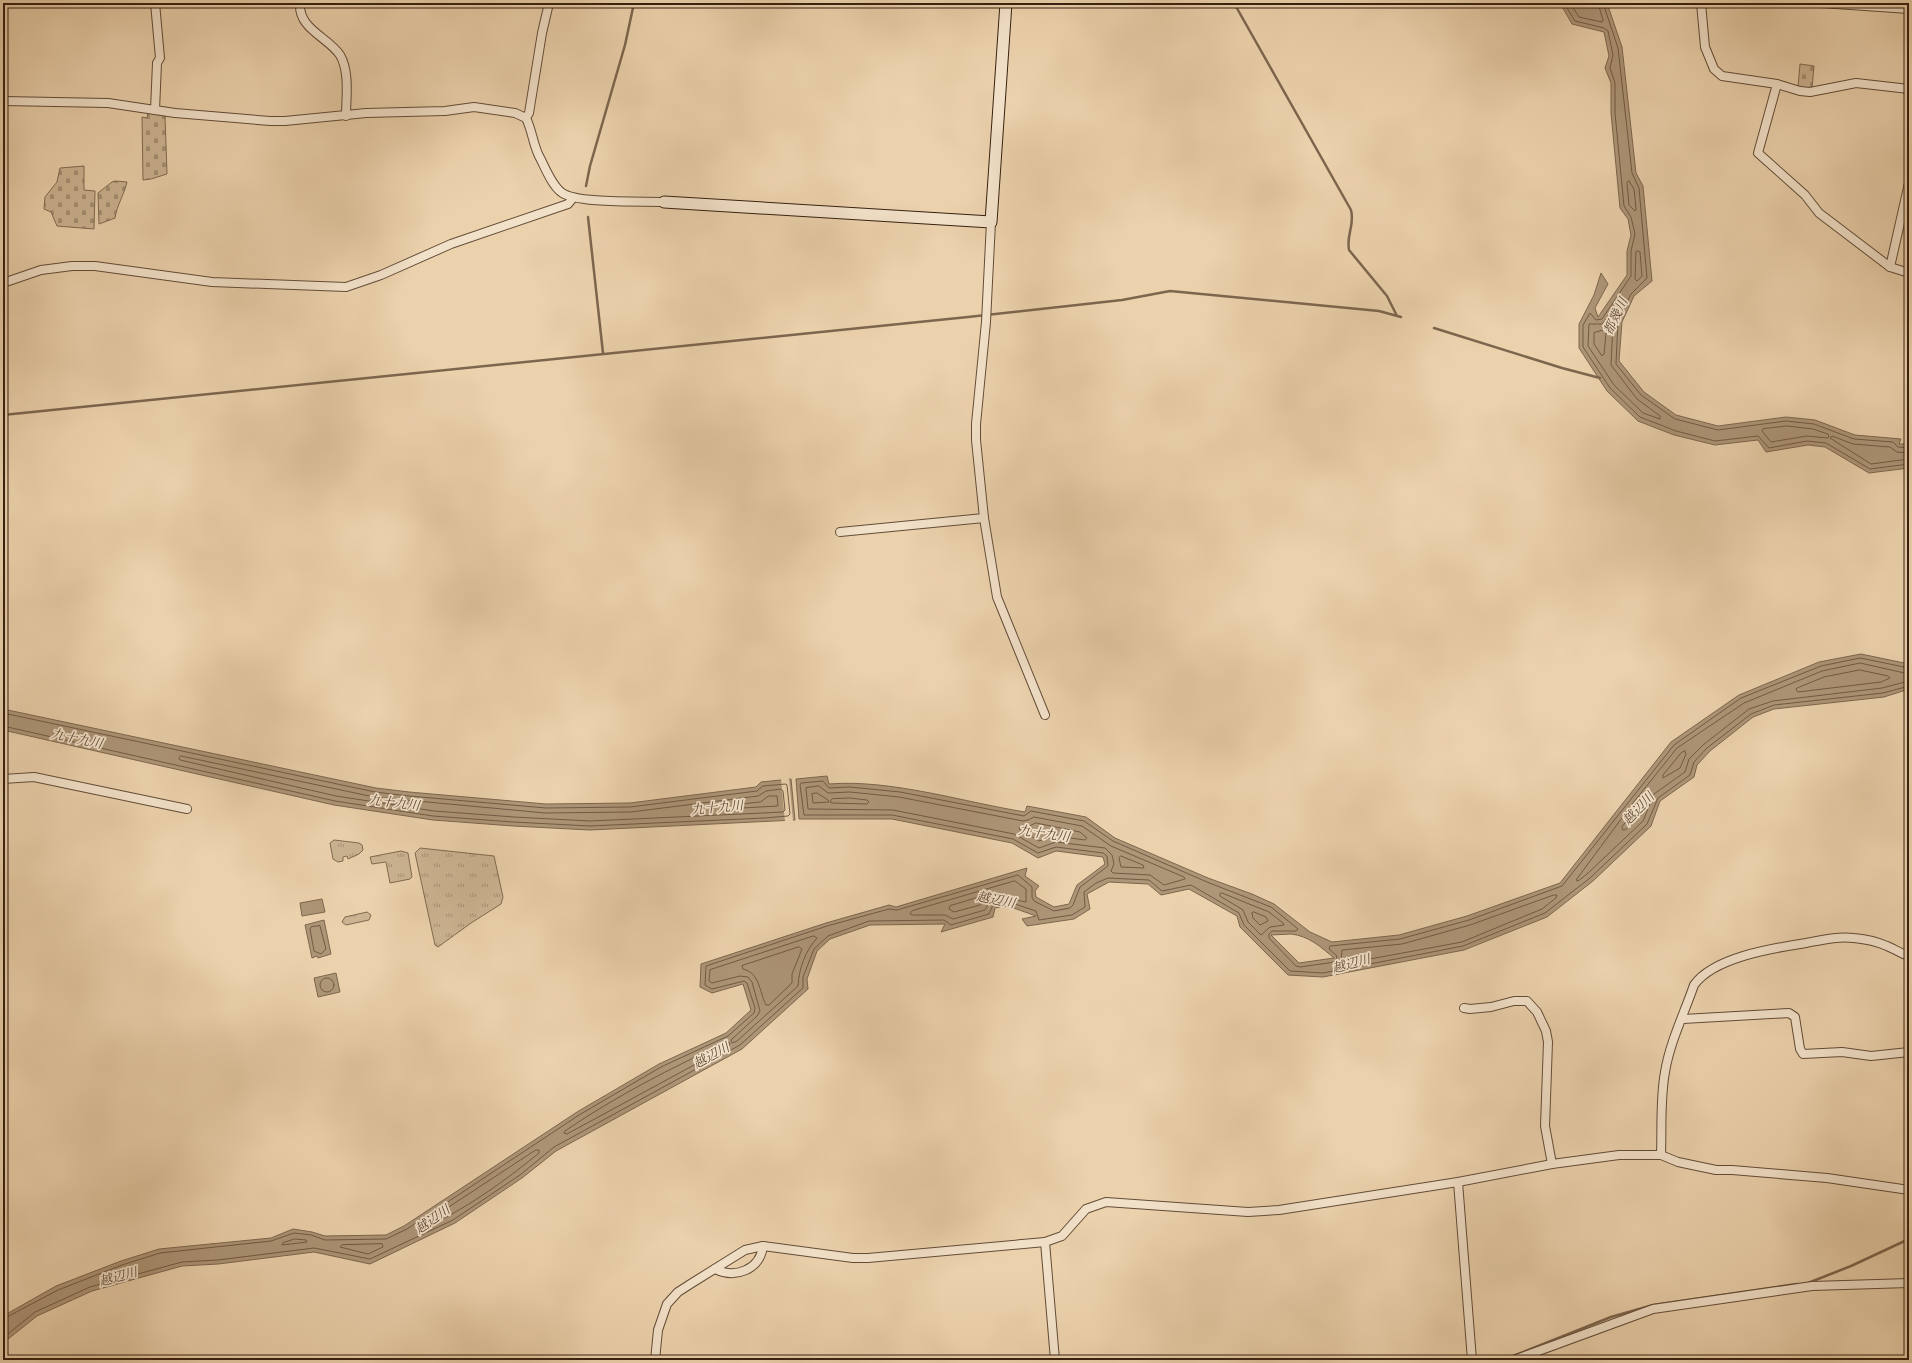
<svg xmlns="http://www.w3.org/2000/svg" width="1912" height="1363" font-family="'Old Standard TT','Noto Serif JP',serif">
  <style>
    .grass { fill: url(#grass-tufts); stroke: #816a50 }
    .cemetery { fill: url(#cemetery-stones); stroke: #816a50 }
    .water { fill: #ad9577; stroke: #7d664e; fill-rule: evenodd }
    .pier { fill: #ebd1ac }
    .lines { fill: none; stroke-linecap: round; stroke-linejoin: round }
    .shore { stroke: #725a44; stroke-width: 1 }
    .stream { stroke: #7d664e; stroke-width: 2.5 }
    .street-casing { stroke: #634c37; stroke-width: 10 }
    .secondary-casing { stroke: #362010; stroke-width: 13 }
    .street { stroke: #f2e1c9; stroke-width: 8 }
    .secondary { stroke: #f2e1c9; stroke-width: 11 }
    .labels { text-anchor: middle; stroke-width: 3.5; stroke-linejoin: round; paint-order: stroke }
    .water-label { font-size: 13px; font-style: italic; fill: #604934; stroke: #f2e1c9 }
  </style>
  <defs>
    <pattern id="grass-tufts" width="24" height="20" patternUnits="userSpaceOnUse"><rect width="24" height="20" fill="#ccb391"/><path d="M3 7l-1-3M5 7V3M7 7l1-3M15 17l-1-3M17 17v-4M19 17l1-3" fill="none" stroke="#a69175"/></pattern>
    <pattern id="cemetery-stones" width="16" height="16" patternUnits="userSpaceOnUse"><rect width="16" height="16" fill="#ccb391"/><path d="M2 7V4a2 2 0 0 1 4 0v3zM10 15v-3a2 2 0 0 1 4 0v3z" fill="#a69175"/></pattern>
  </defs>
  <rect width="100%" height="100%" fill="#ebd1ac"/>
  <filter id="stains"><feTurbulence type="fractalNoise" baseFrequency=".005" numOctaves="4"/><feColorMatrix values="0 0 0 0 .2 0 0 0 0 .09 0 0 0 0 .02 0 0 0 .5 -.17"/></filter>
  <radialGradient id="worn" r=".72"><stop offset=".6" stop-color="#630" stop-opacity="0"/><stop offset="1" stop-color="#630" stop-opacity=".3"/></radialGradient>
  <!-- grass -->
  <g class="grass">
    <path d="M334 840 359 843 362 845 363 850 359 854 348 859 347 856 343 857V861L338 862 333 859 330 843Z"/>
    <path d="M420 848 494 856 503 897 501 904 471 923 438 947 435 945 415 853Z"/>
    <path d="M401 851 408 853 412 877 410 879 390 883 386 862 372 864 370 857Z"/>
    <path d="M367 912 371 915 369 920 346 925 342 922 345 917Z"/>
  </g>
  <!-- cemetery -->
  <g class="cemetery">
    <path d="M1800 64 1814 66 1812 88 1798 87Z"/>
    <path d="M148 113 165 116 167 174 151 179 143 180 142 117 147 118Z"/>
    <path d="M84 166V190L95 191 94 229 57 226 51 212 44 209 45 197 57 182 60 168Z"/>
    <path d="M115 181 127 182C124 195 117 205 115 218L99 224 98 193 112 182Z"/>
  </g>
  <!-- water -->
  <g class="water">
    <path d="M1560 3H1607L1622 47 1636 173 1643 186 1652 281 1634 296 1622 322 1619 361 1644 392 1676 415 1718 426 1786 417 1815 420 1855 435 1901 439 1899 444H1909V468L1869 473 1825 447 1808 445 1766 452 1758 440 1715 445 1674 435 1638 421 1607 391 1579 348V324L1594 295 1601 273 1608 284 1595 308 1598 317 1627 275V251L1631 235 1628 219 1620 208 1611 113V83L1605 68 1609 56 1604 32 1572 24Z"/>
    <path d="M1861 654 1909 664V689L1884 697 1774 709 1753 717 1710 751 1697 765 1694 777 1660 801 1651 826 1593 881 1547 917 1464 950 1323 977 1288 975 1240 927 1237 916 1189 889 1161 895 1148 884 1109 882 1087 894 1090 909 1074 919 1027 926 1022 919 1036 916 1008 906 995 908 993 917 941 932 945 924 870 925 830 939 817 951 807 979 808 989 742 1049 556 1151 522 1178 455 1223 370 1264 314 1252 218 1264 182 1266 92 1291 37 1316 3 1343V1316L56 1286 121 1261 159 1249 271 1238 293 1229 312 1232 325 1236 386 1235 404 1226 577 1112 659 1064 726 1033 751 1010 743 984 712 993 700 987 701 964 826 923 889 905 896 907 1027 868 1025 876 1039 886 1035 891 1036 897 1054 907 1069 904 1077 885 1105 864 1103 857 1056 851 1038 858 1012 843 892 819H799L796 779 827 776 829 784C891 779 963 802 1025 812L1027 806 1086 817 1115 838 1208 878 1252 894 1274 904 1310 932 1332 942 1399 935 1467 916 1560 883 1671 742 1739 695 1819 662ZM1291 934C1309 936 1321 947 1334 958L1299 963 1271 935Z"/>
    <path d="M3 709 376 788 409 792 546 804 630 803 756 787 761 782 791 779 795 820 590 830 513 826 433 820 334 805 3 730Z"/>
    <path d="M322 899 325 912 302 916 300 903Z"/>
    <path d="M324 920 331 954 318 958 317 956 312 958 305 925Z"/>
    <path d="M336 973 340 992 318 997 314 978Z"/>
  </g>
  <!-- pier -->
  <path class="pier" d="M789 778 793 821 785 822 781 779Z"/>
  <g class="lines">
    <!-- shore -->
    <g class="shore">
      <path d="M1564 3 1575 21 1604 28 1608 31 1613 55 1610 68 1615 83V113L1624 206 1631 217 1635 234 1631 251V276L1602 319 1596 320 1590 313 1583 325V347L1610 388 1640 417 1676 431 1715 441 1758 436 1769 448 1807 441 1826 443 1870 469 1909 464"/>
      <path d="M1570 3 1579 17 1602 22 1603 20 1598 3"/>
      <path d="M1603 3 1618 48 1632 173 1639 188 1647 278 1631 294 1618 321 1616 364 1641 395 1675 419 1718 430 1786 421 1814 424 1854 439 1893 442 1898 447 1909 448"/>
      <path d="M1629 181 1634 189 1636 209 1635 211 1629 205 1627 183Z"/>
      <path d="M1638 251 1640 252 1642 276 1637 281 1635 279 1636 252Z"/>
      <path d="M1612 312 1616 314 1613 322 1611 365 1637 399 1660 416V419L1643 413 1614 385 1588 346 1589 324H1602Z"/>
      <path d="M1604 330 1606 333 1604 354 1602 356 1594 344V333Z"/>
      <path d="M1787 426 1813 429 1828 434 1829 437 1827 438 1807 436 1771 442 1762 431 1763 429Z"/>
      <path d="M1909 453 1897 452 1890 447 1853 444 1832 436 1830 438 1871 464 1909 459"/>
      <path d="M1860 670 1888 676 1890 678 1881 682 1798 692 1796 690 1797 688 1824 677Z"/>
      <path d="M1909 674 1860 663 1822 671 1744 703 1677 748 1633 803 1576 880 1578 881 1587 874 1643 821 1654 794 1685 772 1689 759 1703 745 1749 709 1773 701 1882 688 1909 681"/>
      <path d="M3 713 375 792 409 796 546 808 630 807 757 791 763 786 786 784 787 785 790 814 788 816 764 818 590 826 513 822 433 816 335 801 3 726"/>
      <path d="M1685 751 1686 754 1680 768 1663 778V775L1681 753Z"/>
      <path d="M181 756 374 797 545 813 631 812 758 796 766 791 781 789 783 791 785 810 783 812 763 813 590 821 514 817 434 811 336 796 180 760 179 758Z"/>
      <path d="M819 786 828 793 850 792 899 797 1023 821 1028 820 1034 817 1082 826 1111 846 1184 877 1185 879 1164 885 1150 875 1113 873 1111 871 1114 864 1112 855 1105 848 1056 842 1039 848 1014 834 893 810 808 809 806 788Z"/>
      <path d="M817 793 828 800 829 802 813 803 812 794Z"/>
      <path d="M769 796H777L778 806 742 808 740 807 742 804 760 802Z"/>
      <path d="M850 798 867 800 869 802 867 804 832 803 830 802 832 799Z"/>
      <path d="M1640 806 1641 808 1638 818 1625 830H1623L1622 827Z"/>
      <path d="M1036 823 1080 832 1087 838 1085 840 1056 836 1039 841 1019 829 1020 827H1027Z"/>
      <path d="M1121 856 1143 865 1144 868 1121 867 1119 858Z"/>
      <path d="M1015 881 1026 889V902C1009 899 995 889 985 910L953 919 945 915H912L910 914 912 911Z"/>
      <path d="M1222 893 1269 912 1283 923 1284 925 1270 927 1261 935 1248 922 1243 910 1220 896V894Z"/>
      <path d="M1554 895H1557L1556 898 1542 909 1462 942 1343 964 1341 962 1342 950 1402 944 1470 925Z"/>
      <path d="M980 897 983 900 980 905 954 912 949 909 950 906Z"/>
      <path d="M1254 912 1266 917 1268 921 1260 925 1253 918 1252 913Z"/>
      <path d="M320 926 326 949 321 954 314 951 310 929 311 927Z"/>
      <path d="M814 936 817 938C805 951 799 969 798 986L737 1041 732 1043 731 1040 757 1016 760 1011 752 982 748 977 740 976 712 983 709 981 710 970Z"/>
      <path d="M799 947 802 949 792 974V983L769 1005H766C759 991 760 973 743 969L742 966Z"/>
      <circle cx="327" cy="985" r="7"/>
      <path d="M727 1042 730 1043 729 1046 567 1134 564 1133 565 1131C616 1096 671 1068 727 1042Z"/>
      <path d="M536 1150H539V1153C505 1181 467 1208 427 1227L425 1226V1223Z"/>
      <path d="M295 1239 306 1240 307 1242 282 1245 283 1243Z"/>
      <path d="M382 1244 383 1247 368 1254 340 1247 342 1245Z"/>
      <path d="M3 1319 58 1290 122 1265 160 1253 271 1241 294 1233 311 1235 325 1240 386 1239 407 1229 579 1115 661 1067 728 1036 754 1013 755 1008 747 983 744 981 712 989 705 985 706 966 827 926 889 909 897 910 1018 875 1032 887V897L1034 901 1054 911 1070 908 1073 905 1080 887 1108 866 1107 856 1103 853 1056 847 1038 853 1013 839 892 815H804L800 785 801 783 823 781 829 788 850 787 900 792 1024 816 1031 811 1084 821 1113 841 1207 882 1271 907 1298 929 1296 931H1272L1269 934V938L1296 966 1300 967 1335 962 1337 956 1329 949 1330 946 1400 939 1469 920 1562 886 1674 745 1741 698 1821 666 1860 658 1909 668"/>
      <path d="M3 1338 35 1312 90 1287 182 1262 218 1260 314 1248 370 1259 453 1220 520 1175 554 1147 740 1045 803 988V977L814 949 828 936 869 921 944 920 951 925 989 914 993 905 1009 902 1036 911 1039 920 1072 915 1085 907 1084 892 1096 883 1108 878 1149 880 1162 891 1191 885 1239 913 1244 925 1290 971 1323 973 1463 946 1545 913 1590 878 1647 824 1658 798 1690 775 1694 762 1707 748 1751 714 1774 705 1883 693 1909 686"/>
    </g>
    <!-- stream -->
    <g class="stream">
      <path d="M1234 3 1351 210C1355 226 1346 234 1349 250L1387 296 1397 316"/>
      <path d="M586 186 590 166 625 45 634 3"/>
      <path d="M588 217 603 353"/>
      <path d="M1434 328 1562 368 1600 378"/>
      <path d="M3 415 968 317 1122 300 1170 291 1379 311 1401 317"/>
      <path d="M1808 1283 1851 1266 1909 1239"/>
      <path d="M1503 1360 1611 1317 1653 1305 1797 1284"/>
    </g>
    <!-- street casing -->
    <g class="street-casing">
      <g id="street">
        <path d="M300 3C298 29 328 37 340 55 350 72 346 98 346 116"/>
        <path d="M1701 3 1705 47 1714 69 1722 76 1777 84 1800 91 1810 92 1856 83 1909 89"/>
        <path d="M1821 3 1909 9"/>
        <path d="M1777 84 1758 153 1805 195 1819 213 1890 267"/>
        <path d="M3 101 108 103 175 113 270 121H285L366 113 445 111 474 107 515 113 526 118C532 130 533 144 539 156 545 167 551 184 561 192 575 204 643 201 664 202"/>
        <path d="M155 110 157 63 160 58 155 3"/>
        <path d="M526 118 529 113 542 33 549 3"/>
        <path d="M1909 183 1890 267 1909 273"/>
        <path d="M991 222 986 322 976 424V440L984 518 997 597 1045 715"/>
        <path d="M3 283 41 270 72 266H95L212 282 346 287 381 275 451 244 568 204 573 198"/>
        <path d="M840 532 984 518"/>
        <path d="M3 779 34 777 187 809"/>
        <path d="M1464 1008 1470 1009 1491 1007 1514 1001H1527L1537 1012 1546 1031 1548 1042 1545 1126 1552 1164"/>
        <path d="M1683 1019 1789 1013 1795 1017 1800 1049 1803 1054 1842 1052 1871 1056 1909 1052"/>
        <path d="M1661 1155C1662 1127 1660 1099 1665 1072 1670 1042 1684 1014 1694 985 1714 957 1774 948 1806 943 1822 940 1838 936 1854 938 1864 939 1878 942 1887 946 1895 949 1901 954 1909 956"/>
        <path d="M1458 1182 1472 1360"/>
        <path d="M1045 1242 1055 1360"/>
        <path d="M715 1269C735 1279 760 1270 763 1246"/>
        <path d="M655 1360 658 1330 667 1304 678 1292 692 1283 745 1250 763 1246 853 1258H868L1045 1242 1062 1236 1086 1209 1106 1202 1248 1212 1279 1210 1458 1182 1552 1164 1619 1155H1661L1678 1162 1716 1170H1732L1827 1178 1909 1190"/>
        <path d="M1514 1360 1653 1309 1812 1286 1909 1283"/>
      </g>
    </g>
    <!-- secondary casing -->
    <g class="secondary-casing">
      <path id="secondary" d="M664 202 991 222 1006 3"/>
    </g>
    <!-- street -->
    <use href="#street" class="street"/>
    <!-- secondary -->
    <use href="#secondary" class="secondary"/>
  </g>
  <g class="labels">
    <!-- water labels -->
    <g class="water-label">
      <text transform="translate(1615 316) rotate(-64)" y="5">都幾川</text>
      <text transform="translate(77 738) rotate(12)" y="5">九十九川</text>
      <text transform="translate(394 802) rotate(7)" y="5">九十九川</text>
      <text transform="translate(717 807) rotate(-5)" y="5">九十九川</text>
      <text transform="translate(1638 808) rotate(-47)" y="5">越辺川</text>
      <text transform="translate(1044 833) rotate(8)" y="5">九十九川</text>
      <text transform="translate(996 899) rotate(11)" y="5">越辺川</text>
      <text transform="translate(1351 963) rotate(-15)" y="5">越辺川</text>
      <text transform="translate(711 1055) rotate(-29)" y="5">越辺川</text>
      <text transform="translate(432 1219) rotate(-35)" y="5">越辺川</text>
      <text transform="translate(118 1276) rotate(-15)" y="5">越辺川</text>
    </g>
  </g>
  <!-- margin -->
  <rect width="1912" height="1363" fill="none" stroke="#ebd1ac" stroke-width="16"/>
  <rect x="4" y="4" width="1904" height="1355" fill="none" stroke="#362010" stroke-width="2"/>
  <rect x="8" y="8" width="1896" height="1347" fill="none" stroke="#362010"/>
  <rect width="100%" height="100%" filter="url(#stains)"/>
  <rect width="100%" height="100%" fill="url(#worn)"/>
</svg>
